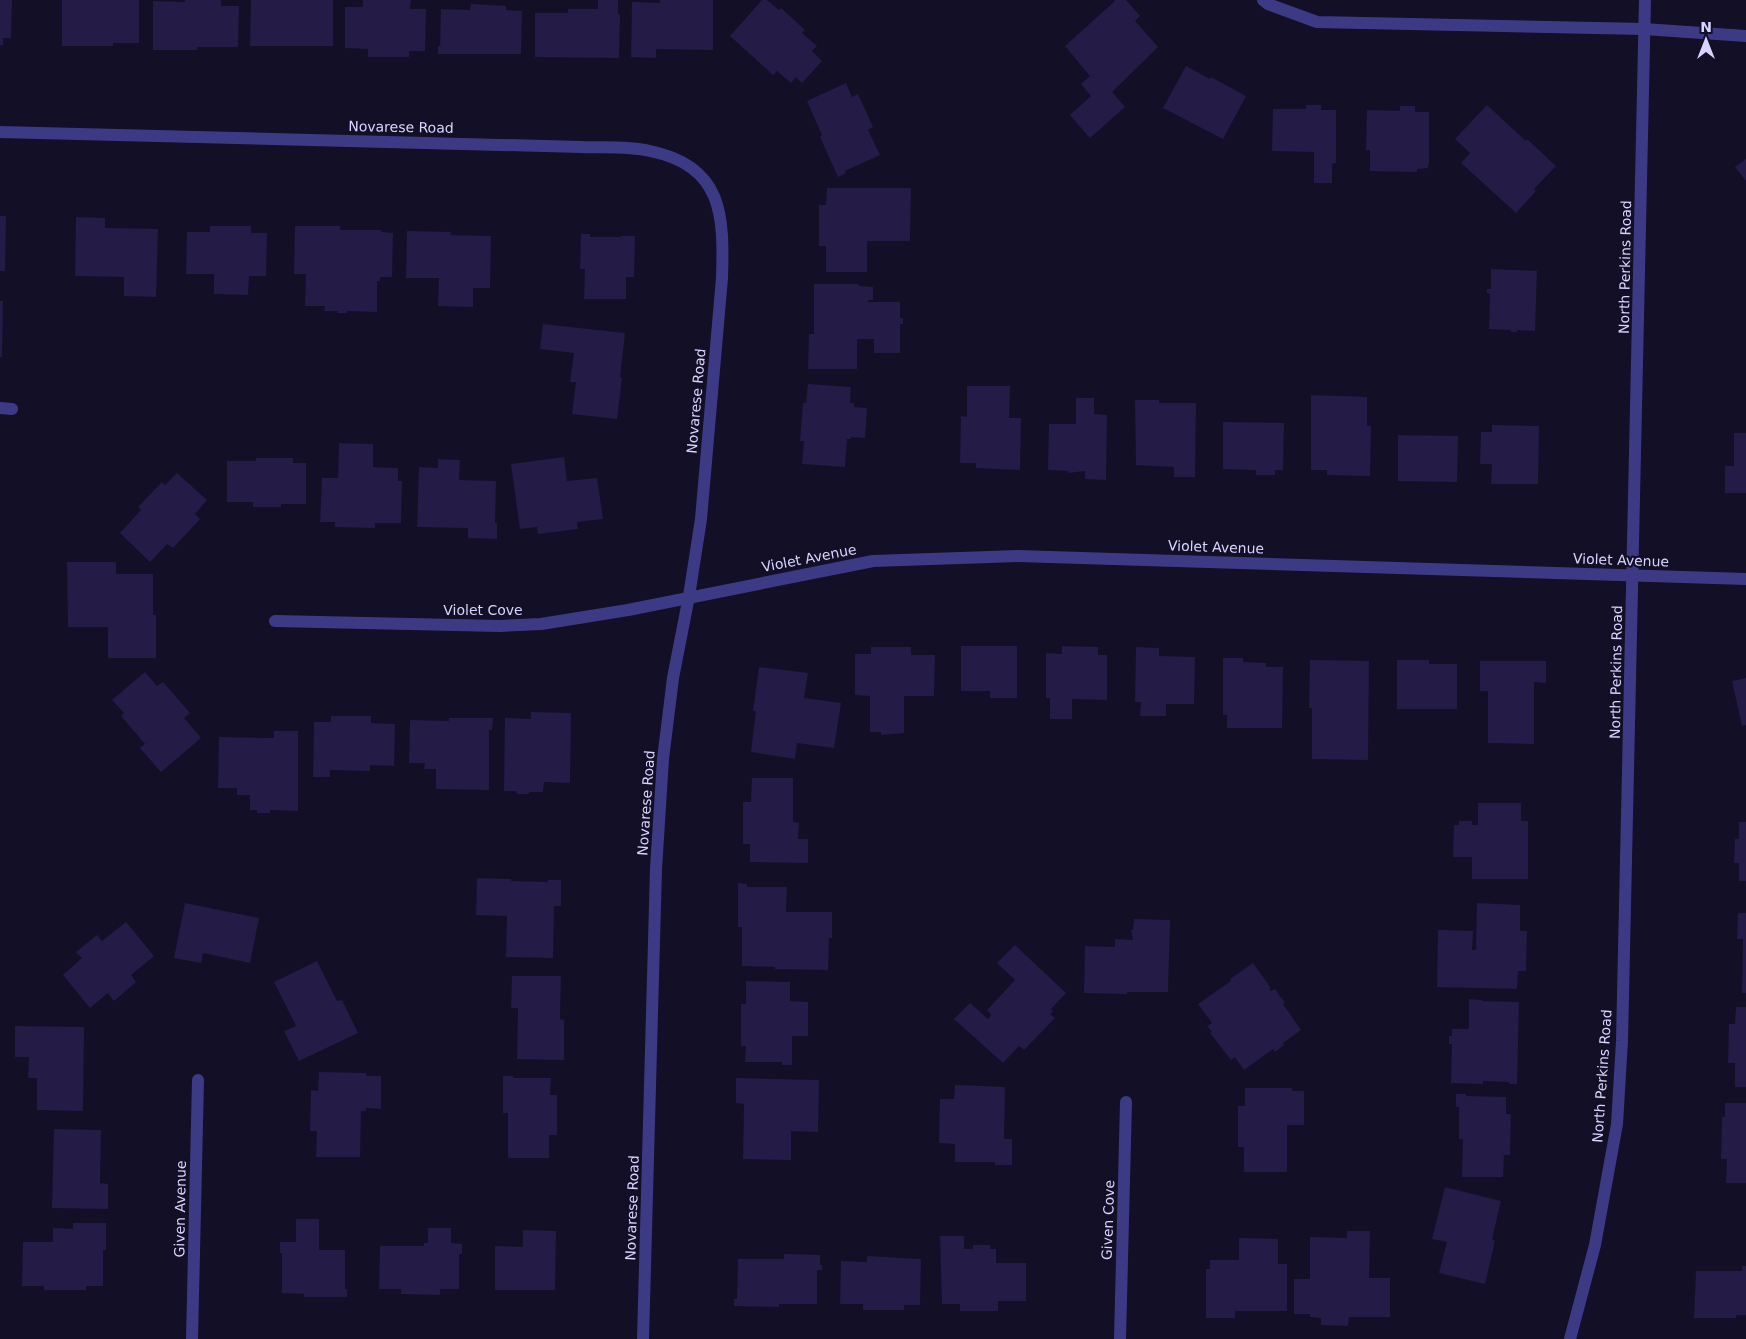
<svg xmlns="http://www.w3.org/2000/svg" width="1746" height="1339" font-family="'DejaVu Sans',sans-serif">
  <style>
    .building { fill: #241b47 }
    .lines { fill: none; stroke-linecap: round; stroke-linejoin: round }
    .service { stroke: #3d3a85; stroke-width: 12 }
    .minor { stroke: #3d3a85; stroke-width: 12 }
    .tertiary { stroke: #3d3a85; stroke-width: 12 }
    .labels { text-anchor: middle; stroke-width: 4.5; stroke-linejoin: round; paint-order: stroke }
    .street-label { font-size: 14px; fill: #d9d4ff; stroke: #130f26 }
  </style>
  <rect width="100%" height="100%" fill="#130f26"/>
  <!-- building -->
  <g class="building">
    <path d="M0 0H12L11 38H3V45H0Z"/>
    <path d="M62 0H139V43H113V46H62Z"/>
    <path d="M185 0H221V6H239L238 47H197V50H153V1L185 2Z"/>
    <path d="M251 0H333V46H250Z"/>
    <path d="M363 0H411L410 9H426L425 51H409V57H368V49L345 48V7H363Z"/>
    <path d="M598 0H618V14H620L619 58 535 57V13H568V9H598Z"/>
    <path d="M660 0H713V50L656 49V58L631 57 632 2 660 3Z"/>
    <path d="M762 0H767L779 10 781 8 805 30 802 33 817 46 812 51 822 61 802 83 796 77 791 83 777 71 773 75 730 36Z"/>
    <path d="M1114 0H1126L1140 16 1135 21 1158 47 1112 92 1125 107 1090 138 1070 115 1091 96 1081 84 1090 76 1065 46 1115 1Z"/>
    <path d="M471 4 506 6V10L522 11 521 54H438V46H440L441 9 470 10Z"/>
    <path d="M1186 66 1210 79 1211 77 1246 96 1223 139 1163 108Z"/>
    <path d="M846 83 852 97 858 94 873 127 868 130 880 155 845 171 846 173 838 177 820 137 822 135 807 101Z"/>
    <path d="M1306 105H1321V110H1336V163L1332 164V183H1314V152L1272 151 1273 109H1306Z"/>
    <path d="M1487 105 1526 141 1527 139 1556 166 1534 189 1536 191 1516 213 1461 163 1470 153 1455 139Z"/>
    <path d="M1400 106H1415V112H1429V164H1428V168L1417 169V172L1370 171V150H1366L1367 110 1400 111Z"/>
    <path d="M1746 159V181L1735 167Z"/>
    <path d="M827 188H911L910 241H867V272H826V246H819V205H826Z"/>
    <path d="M0 216H6L5 271H0Z"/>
    <path d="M76 217 105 218V228L158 229 156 297 124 296V277L75 276Z"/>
    <path d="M210 226H251V233H267L266 276H249L248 295 214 294V274H186L187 232H210Z"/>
    <path d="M295 226H340V230H381V232L393 233 392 277H380V281H377V312L347 311V313H337L338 311H324L325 306H305L306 274H294Z"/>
    <path d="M407 231 451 232 450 235 491 236 490 288H473V307L438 306 439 278H406Z"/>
    <path d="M581 234H590V237H621V236H635L634 277H626V299H584L585 269H580Z"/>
    <path d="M1491 269 1537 271 1535 331 1517 330V332H1511V330L1489 329 1490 294 1487 293V289H1491Z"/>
    <path d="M814 284H859V286L873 287V300H868V302H900V318H903V324H900V353H874V339H857V369H808L809 334H814Z"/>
    <path d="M0 301H3L2 357H0Z"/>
    <path d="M543 324 625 333 620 377 622 378 617 419 572 414 576 382H570L574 353 540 349Z"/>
    <path d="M808 384 851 387 850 403H854V407L867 408 865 438 851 437V439H847L845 467 802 464 804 441H800L803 403H806Z"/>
    <path d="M967 386H1010L1009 418H1021L1020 470 976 468V463H960L961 416 967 417Z"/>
    <path d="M1311 395 1367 397V426H1371L1370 476 1327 475V470H1311Z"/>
    <path d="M1076 398H1094V414L1107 415 1106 480 1085 479V471L1068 473V471L1048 470 1049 424H1076Z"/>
    <path d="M1135 400H1159V403H1196L1195 477H1174V467L1136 465Z"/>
    <path d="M1223 422 1284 423 1283 470H1275V475H1256V470L1223 469Z"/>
    <path d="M1492 425 1539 426 1538 484H1491L1492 464H1480L1481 432H1492Z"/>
    <path d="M1734 433H1746V493H1725V466H1734Z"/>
    <path d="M1398 435 1458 436 1457 482 1398 481Z"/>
    <path d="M339 443 373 444V467L398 468V481H402L401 523H375V528L335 527V522H320L322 478H338Z"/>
    <path d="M564 457 567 481 597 478 603 519 577 522 578 529 538 534 537 527 520 529 511 464Z"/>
    <path d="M256 458H293V463H306V504H281V507H253V502H227V461H256Z"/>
    <path d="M438 459 460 460 459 480 496 481 495 523H497V539L468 538V528L417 527 419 467 438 468Z"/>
    <path d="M177 473 207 500 195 514 200 519 173 548 167 544 150 562 120 533 141 510 138 507 162 482 165 485Z"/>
    <path d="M67 562H116V574H153V615H156V658H108V627H68Z"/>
    <path d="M961 646H1017V698H990V691H961Z"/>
    <path d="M1062 646 1098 647V655H1107V700L1072 699V719H1050V698H1046V653L1062 654Z"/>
    <path d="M871 647H911V655H935L934 696H904V733L881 735V732H870V696L855 695V654H871Z"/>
    <path d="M1136 647 1159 648V656L1195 657 1194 704H1166V716H1140L1141 702H1135Z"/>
    <path d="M1223 658H1243V662L1266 663V667H1283L1282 728H1227V715H1223Z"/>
    <path d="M1310 660 1369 661 1368 760 1312 759V708H1309Z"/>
    <path d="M1397 660H1429V664H1457V709H1397Z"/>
    <path d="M1480 661H1546V683L1534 682V744L1488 743V691H1480Z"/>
    <path d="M759 667 808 673 804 698 841 703 834 748 797 743 795 759 751 752 756 711H753Z"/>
    <path d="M145 672 157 686 163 682 190 713 184 718 201 738 161 772 140 748 149 741 145 744 121 716 124 713 112 700Z"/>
    <path d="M1746 678V725L1742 726 1732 681Z"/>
    <path d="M531 712 571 713 570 783 544 782 543 792H530L528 794H517L516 791H504L505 718 531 719Z"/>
    <path d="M331 716H371V723L395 724 394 766 370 765V771L330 770V777H313L314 722H331Z"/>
    <path d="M449 718H493L492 730H489V790L436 789V769H424L425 763H409L410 720 449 721Z"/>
    <path d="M274 731H298V811L270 810V813H257V810H250V795H237V788H218L219 737 274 738Z"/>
    <path d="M752 778H793V822L799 823 798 839H808V863L750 862V844H743V802H751Z"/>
    <path d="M1478 803H1521V821H1528V879H1472V857H1453L1454 825H1459V821H1472V825H1478Z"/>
    <path d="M1739 822H1746V881H1739V863H1734L1735 839H1739Z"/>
    <path d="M477 878 511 879V881L548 882V880H561V906H554L553 958 506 957 507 916 476 915Z"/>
    <path d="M738 883 747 884V887H787L786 912H832V938H829L828 970 775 969V967L742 966V927H738Z"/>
    <path d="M185 903 259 918 250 963 203 953 201 963 174 958Z"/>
    <path d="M1477 903 1520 905V931H1527L1526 971H1518L1517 989 1437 987 1438 930 1473 931 1472 950H1476Z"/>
    <path d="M1738 913H1746V993H1742L1743 939H1737Z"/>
    <path d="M1134 919 1170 920 1168 992H1127V994L1084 993 1085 946 1115 947V939L1133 940 1131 930H1133Z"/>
    <path d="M126 922 154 956 131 975 136 982 114 1001 108 993 90 1008 63 975 82 958 76 952 97 935 102 941Z"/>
    <path d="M1015 945 1066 993 1051 1009 1053 1011 1050 1014 1055 1018 1024 1050 1019 1046 1003 1063 954 1019 970 1003 988 1019 991 1015 987 1010 1015 980 997 963Z"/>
    <path d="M317 961 337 1001 342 1000 358 1033 299 1061 284 1031 296 1026 274 982Z"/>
    <path d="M1253 963 1271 988 1269 989 1271 991 1275 989 1280 996 1279 998 1281 997 1285 1003 1283 1004 1301 1030 1283 1043 1284 1045 1275 1052 1273 1049 1244 1070 1235 1057 1231 1060 1210 1033 1212 1032 1207 1026 1212 1023 1198 1004 1231 981 1230 979Z"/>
    <path d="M512 976H561L560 1019 564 1020V1060L517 1059 518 1008H511Z"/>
    <path d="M746 981 790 982V1001L808 1002V1036H792V1065H782V1062H745L746 1046H741V1004H746Z"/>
    <path d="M1469 999 1482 1000V1001L1519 1002 1517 1084H1509V1082L1483 1081V1084L1451 1083 1452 1044H1449V1036H1452V1029H1469Z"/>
    <path d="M1736 1007H1746V1087H1735V1063H1728L1729 1024H1735Z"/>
    <path d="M15 1026 84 1027 83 1111 37 1110V1078H28L29 1057H15Z"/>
    <path d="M319 1072 366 1073V1076H381V1109L366 1108V1111H361L360 1157H316L317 1131H310L311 1090 318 1091Z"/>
    <path d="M503 1076H513V1078H551L550 1095H557V1135H549V1158H508V1113H503Z"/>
    <path d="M736 1078 819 1080 818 1132 791 1131V1160L743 1159 744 1104 736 1103Z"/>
    <path d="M955 1085 1005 1087 1004 1139H1012V1165H995V1162H955V1144L939 1143 940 1099H954Z"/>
    <path d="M1245 1088H1292V1091H1304V1125H1287V1172H1244V1147H1238V1106H1245Z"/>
    <path d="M1456 1094H1466V1096L1506 1097V1114H1511L1510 1155H1504L1503 1177H1462L1463 1139H1459V1107H1456Z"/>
    <path d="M1725 1103H1746V1183H1726L1727 1159H1721L1722 1117H1725Z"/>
    <path d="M54 1129 101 1130 100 1183 108 1184V1209L52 1208Z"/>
    <path d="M1445 1187 1501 1201 1492 1239 1495 1241 1485 1284 1439 1273 1447 1242 1432 1239Z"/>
    <path d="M296 1219H319V1250H345V1289H347V1297H304V1294L282 1293V1253H280V1242H296Z"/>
    <path d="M73 1223H106V1250H103V1286H86V1290H44V1286H22L23 1242H53V1228L73 1229Z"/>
    <path d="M428 1228H451V1243L462 1244V1254H459V1289H440V1295L401 1294V1289H379L380 1246H424V1243H428Z"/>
    <path d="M523 1230 556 1231 555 1290H495V1246L523 1247Z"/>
    <path d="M1347 1231H1370L1369 1278H1390V1317H1349L1348 1326 1321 1325V1318L1310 1317V1314H1294V1279H1310V1237L1347 1238Z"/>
    <path d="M940 1236H964V1249H973V1245H990V1249H996V1263H1026V1301H998V1311H960V1304H942Z"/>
    <path d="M1239 1238 1278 1239V1264H1287V1311H1235V1318H1206V1269H1210V1260H1239Z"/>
    <path d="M784 1254 820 1255V1265H822V1270H817V1304H779V1307L734 1306V1299H737L738 1259H784Z"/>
    <path d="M867 1256 921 1259 920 1305H904V1310H863V1304H840L841 1261 867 1262Z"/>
    <path d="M1742 1266H1746V1315H1736V1318H1694L1696 1271H1742Z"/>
  </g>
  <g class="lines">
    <!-- service -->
    <path class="service" d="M0 408 12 409"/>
    <!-- minor -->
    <g class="minor">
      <path d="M1263 0 1268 4 1317 22 1644 29 1746 36"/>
      <path d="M0 132 581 147C603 148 628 146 650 151 723 166 724 215 722 278L701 519 689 596 673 678 663 759 656 869 643 1339"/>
      <path d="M275 621 500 626 541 624 628 610 873 561 1018 556 1746 579"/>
      <path d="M192 1339 198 1080"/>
      <path d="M1120 1339 1126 1102"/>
    </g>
    <!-- tertiary -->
    <path class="tertiary" d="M1570 1339 1595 1245 1617 1124 1622 1041 1645 0"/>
  </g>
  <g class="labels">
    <!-- street labels -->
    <g class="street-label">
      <text transform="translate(401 127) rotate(1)" y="5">Novarese Road</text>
      <text transform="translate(1625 267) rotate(-89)" y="5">North Perkins Road</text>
      <text transform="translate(696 401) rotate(-85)" y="5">Novarese Road</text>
      <text transform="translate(1216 547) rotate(2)" y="5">Violet Avenue</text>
      <text transform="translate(809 558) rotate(-11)" y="5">Violet Avenue</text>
      <text transform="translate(1621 560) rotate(2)" y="5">Violet Avenue</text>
      <text x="483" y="615">Violet Cove</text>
      <text transform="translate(1616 672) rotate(-89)" y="5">North Perkins Road</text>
      <text transform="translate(646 803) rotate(-86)" y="5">Novarese Road</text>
      <text transform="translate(1602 1076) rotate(-86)" y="5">North Perkins Road</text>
      <text transform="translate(632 1208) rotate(-88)" y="5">Novarese Road</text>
      <text transform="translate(180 1209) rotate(-89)" y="5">Given Avenue</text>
      <text transform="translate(1108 1220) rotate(-88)" y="5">Given Cove</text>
    </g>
  </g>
  <!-- north arrow -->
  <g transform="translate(1706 40)" stroke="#130f26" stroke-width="4" paint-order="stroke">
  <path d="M0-4L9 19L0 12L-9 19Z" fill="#d9d4ff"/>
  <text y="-8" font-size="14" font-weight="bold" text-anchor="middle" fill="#d9d4ff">N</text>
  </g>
</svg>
